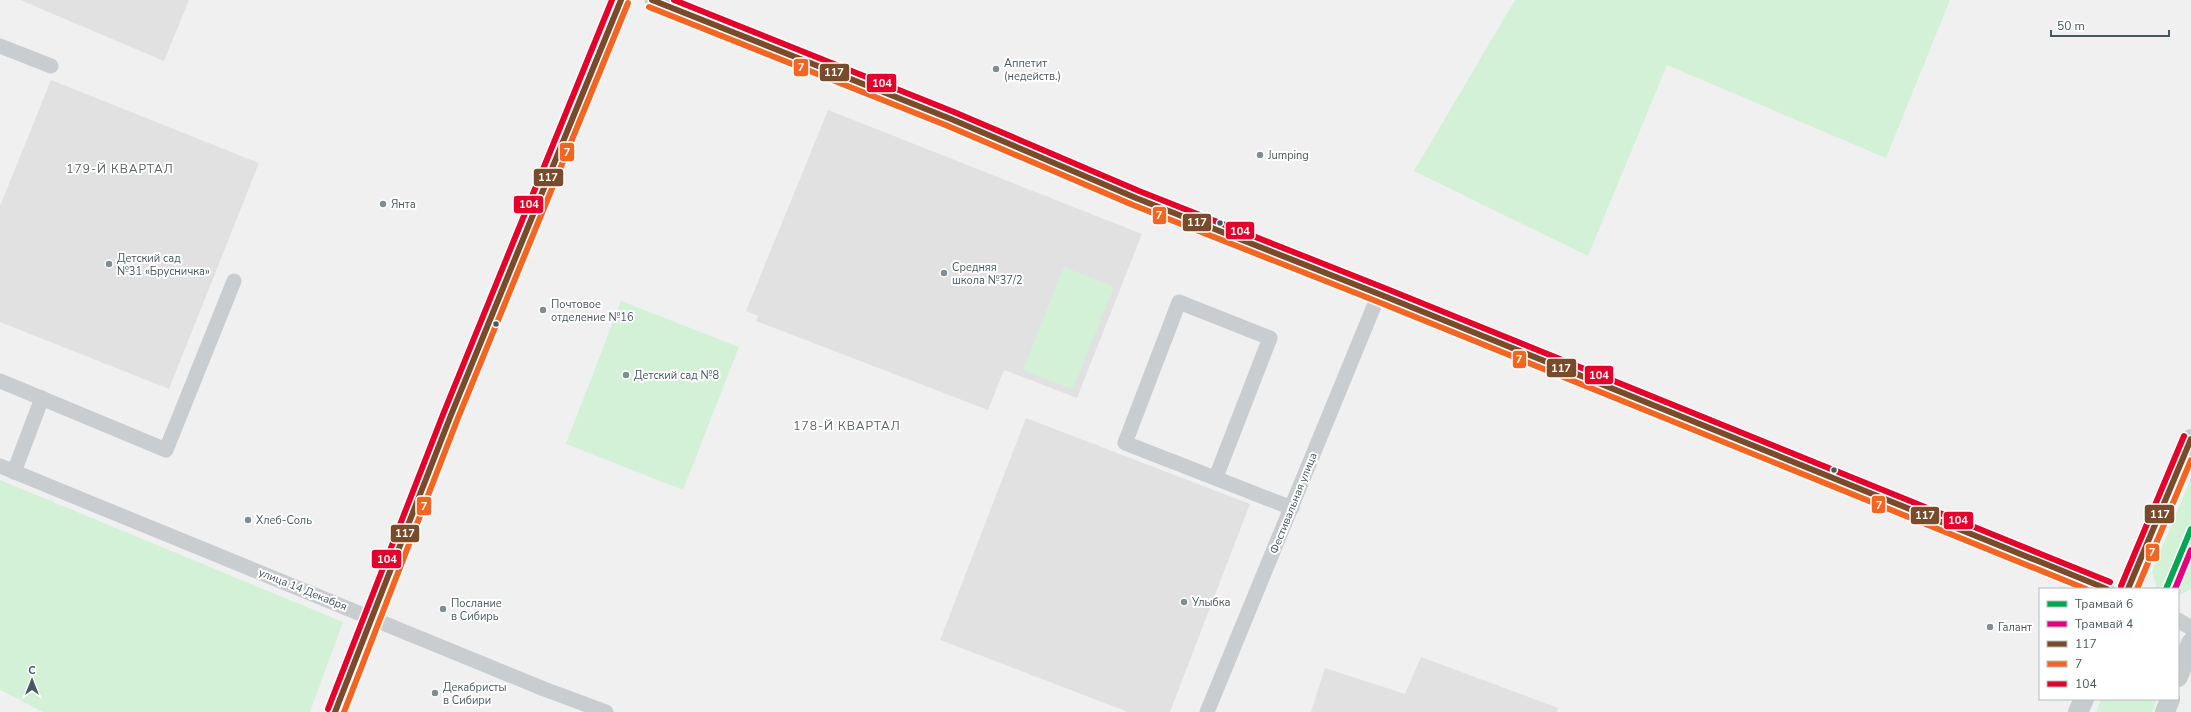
<svg xmlns="http://www.w3.org/2000/svg" width="2191" height="712" font-family="'Nunito Sans',sans-serif">
  <style>
    .education { fill: #e2e1e2 }
    .green { fill: #d3f1d7 }
    .lines { fill: none; stroke-linecap: round; stroke-linejoin: round }
    .minor { stroke: #c9cdcf; stroke-width: 15 }
    .major { stroke: #c6cbcd; stroke-width: 20 }
    .bus-1-casing { stroke: #fff; stroke-width: 9 }
    .bus-2-casing { stroke: #fff; stroke-width: 9 }
    .bus-3-casing { stroke: #fff; stroke-width: 9 }
    .bus-1 { stroke: #7a4b2a; stroke-width: 6 }
    .bus-2 { stroke: #f26522; stroke-width: 6 }
    .bus-3 { stroke: #e4002b; stroke-width: 6 }
    .tram-1-casing { stroke: #fff; stroke-width: 9 }
    .tram-2-casing { stroke: #fff; stroke-width: 9 }
    .tram-1 { stroke: #00a651; stroke-width: 6 }
    .tram-2 { stroke: #e5007d; stroke-width: 6 }
    .poi-dot { fill: #828d91; stroke: #fff; stroke-width: 1.5 }
    .bus-dot { fill: #46585e; stroke: #fff; stroke-width: 1.5 }
    .labels { text-anchor: middle; stroke-width: 4; stroke-linejoin: round; paint-order: stroke }
    .poi-label { font-size: 11px; fill: #46585e; stroke: #fff; text-anchor: start }
    .street-label { font-size: 11px; fill: #46585e; stroke: #fff }
    .neighbourhood-label { font-size: 12px; letter-spacing: 1px; fill: #5b6164; stroke: #fff }
    .line-badge { stroke: #fff; stroke-width: 1.5 }
    .badge-label { font-size: 11px; text-anchor: middle; font-weight: bold; fill: #fff }
  </style>
  <rect width="100%" height="100%" fill="#f1f0f0"/>
  <!-- education -->
  <g class="education">
    <path d="M20 0H189L164 61Z"/>
    <path d="M51 80 259 163 169 389 0 322V206Z"/>
    <path d="M828 110 1142 234 1077 398 1004 370 988 410 756 321 758 316 746 311Z"/>
    <path d="M1026 418 1250 504 1170 712H1128L940 640Z"/>
    <path d="M1421 657 1558 708 1557 712H1311L1325 668 1405 694Z"/>
  </g>
  <!-- green -->
  <g class="green">
    <path d="M1515 0H1950L1886 158 1667 65 1588 256 1414 171Z"/>
    <path d="M1064 267 1114 287 1073 389 1023 370Z"/>
    <path d="M621 301 739 347 683 490 566 444Z"/>
    <path d="M2191 478V589L2180 595H2178V589L2157 588 2152 572Z"/>
    <path d="M0 480 343 622 310 712H43L0 690Z"/>
    <path d="M2101 699H2157L2152 712H2096Z"/>
  </g>
  <g class="lines">
    <!-- minor -->
    <g class="minor">
      <path d="M652 0 951 119 1136 198 1379 294 2107 589"/>
      <path d="M0 46 51 66"/>
      <path d="M0 381 166 450 234 281"/>
      <path d="M0 466 544 689 606 712"/>
      <path d="M14 472 42 398"/>
      <path d="M1216 477 1270 338 1179 302 1125 443 1292 508"/>
      <path d="M2178 620 2191 628"/>
      <path d="M335 712 451 415 621 0"/>
      <path d="M1207 712 1379 294"/>
    </g>
    <!-- major -->
    <g class="major">
      <path d="M2128 589 2191 439"/>
      <path d="M2178 677 2191 643"/>
      <path d="M2078 712 2084 699"/>
      <path d="M2165 712 2170 699"/>
    </g>
    <!-- bus-1 casing -->
    <g class="bus-1-casing">
      <g id="bus-1">
        <path d="M652 0 951 119 1136 198 1379 294 2107 589"/>
        <path d="M2128 589 2191 439"/>
        <path d="M335 712 451 415 621 0"/>
      </g>
    </g>
    <!-- bus-2 casing -->
    <g class="bus-2-casing">
      <g id="bus-2">
        <path d="M649 7 948 126 1133 205 1376 301 2086 589"/>
        <path d="M2137 589 2191 460"/>
        <path d="M344 712 458 418 628 3"/>
      </g>
    </g>
    <!-- bus-3 casing -->
    <g class="bus-3-casing">
      <g id="bus-3">
        <path d="M674 0 954 112 1139 191 1382 287 2110 582"/>
        <path d="M2121 586 2184 436"/>
        <path d="M328 709 444 412 612 0"/>
      </g>
    </g>
    <!-- bus-1 -->
    <use href="#bus-1" class="bus-1"/>
    <!-- bus-2 -->
    <use href="#bus-2" class="bus-2"/>
    <!-- bus-3 -->
    <use href="#bus-3" class="bus-3"/>
    <!-- tram-1 casing -->
    <g class="tram-1-casing">
      <path id="tram-1" d="M2166 589 2191 529"/>
    </g>
    <!-- tram-2 casing -->
    <g class="tram-2-casing">
      <path id="tram-2" d="M2175 589 2191 550"/>
    </g>
    <!-- tram-1 -->
    <use href="#tram-1" class="tram-1"/>
    <!-- tram-2 -->
    <use href="#tram-2" class="tram-2"/>
  </g>
  <!-- markers -->
  <g class="poi-dot">
    <circle cx="996" cy="69" r="4"/>
    <circle cx="1260" cy="155" r="4"/>
    <circle cx="383" cy="204" r="4"/>
    <circle cx="109" cy="264" r="4"/>
    <circle cx="944" cy="273" r="4"/>
    <circle cx="543" cy="310" r="4"/>
    <circle cx="626" cy="375" r="4"/>
    <circle cx="248" cy="520" r="4"/>
    <circle cx="1184" cy="602" r="4"/>
    <circle cx="443" cy="609" r="4"/>
    <circle cx="1990" cy="627" r="4"/>
    <circle cx="435" cy="693" r="4"/>
  </g>
  <g class="bus-dot">
    <circle cx="1220" cy="223" r="3.5"/>
    <circle cx="496" cy="324" r="3.5"/>
    <circle cx="1834" cy="470" r="3.5"/>
  </g>
  <g class="labels">
    <!-- poi labels -->
    <g class="poi-label">
      <text x="1004" y="67">Аппетит<tspan x="1004" dy="13">(недейств.)</tspan></text>
      <text x="1268" y="159">Jumping</text>
      <text x="391" y="208">Янта</text>
      <text x="117" y="262">Детский сад<tspan x="117" dy="13">№31 «Брусничка»</tspan></text>
      <text x="952" y="271">Средняя<tspan x="952" dy="13">школа №37/2</tspan></text>
      <text x="551" y="308">Почтовое<tspan x="551" dy="13">отделение №16</tspan></text>
      <text x="634" y="379">Детский сад №8</text>
      <text x="256" y="524">Хлеб-Соль</text>
      <text x="1192" y="606">Улыбка</text>
      <text x="451" y="607">Послание<tspan x="451" dy="13">в Сибирь</tspan></text>
      <text x="1998" y="631">Галант</text>
      <text x="443" y="691">Декабристы<tspan x="443" dy="13">в Сибири</tspan></text>
    </g>
    <!-- street labels -->
    <g class="street-label">
      <text transform="translate(1293 503) rotate(-68)" y="4">Фестивальная улица</text>
      <text transform="translate(303 589) rotate(22)" y="4">улица 14 Декабря</text>
    </g>
    <!-- neighbourhood labels -->
    <g class="neighbourhood-label">
      <text x="120" y="173">179-Й КВАРТАЛ</text>
      <text x="847" y="430">178-Й КВАРТАЛ</text>
    </g>
  </g>
  <g class="line-badge">
    <rect x="793" y="58" width="16" height="19" rx="4" fill="#f26522"/>
    <rect x="819" y="63" width="31" height="19" rx="4" fill="#7a4b2a"/>
    <rect x="866" y="73" width="31" height="20" rx="4" fill="#e4002b"/>
    <rect x="559" y="142" width="16" height="20" rx="4" fill="#f26522"/>
    <rect x="533" y="168" width="31" height="19" rx="4" fill="#7a4b2a"/>
    <rect x="513" y="195" width="31" height="19" rx="4" fill="#e4002b"/>
    <rect x="1152" y="206" width="15" height="19" rx="4" fill="#f26522"/>
    <rect x="1182" y="213" width="30" height="19" rx="4" fill="#7a4b2a"/>
    <rect x="1225" y="221" width="30" height="19" rx="4" fill="#e4002b"/>
    <rect x="1512" y="350" width="15" height="19" rx="4" fill="#f26522"/>
    <rect x="1546" y="358" width="31" height="20" rx="4" fill="#7a4b2a"/>
    <rect x="1584" y="365" width="30" height="20" rx="4" fill="#e4002b"/>
    <rect x="1871" y="495" width="15" height="19" rx="4" fill="#f26522"/>
    <rect x="416" y="496" width="16" height="20" rx="4" fill="#f26522"/>
    <rect x="2144" y="504" width="31" height="20" rx="4" fill="#7a4b2a"/>
    <rect x="1910" y="506" width="30" height="19" rx="4" fill="#7a4b2a"/>
    <rect x="1943" y="511" width="31" height="19" rx="4" fill="#e4002b"/>
    <rect x="390" y="524" width="30" height="19" rx="4" fill="#7a4b2a"/>
    <rect x="2145" y="543" width="15" height="19" rx="4" fill="#f26522"/>
    <rect x="371" y="549" width="31" height="20" rx="4" fill="#e4002b"/>
  </g>
  <g class="badge-label">
    <text x="801" y="71">7</text>
    <text x="834" y="76">117</text>
    <text x="882" y="87">104</text>
    <text x="567" y="156">7</text>
    <text x="548" y="181">117</text>
    <text x="529" y="208">104</text>
    <text x="1159" y="219">7</text>
    <text x="1197" y="226">117</text>
    <text x="1240" y="235">104</text>
    <text x="1519" y="363">7</text>
    <text x="1561" y="372">117</text>
    <text x="1599" y="379">104</text>
    <text x="1879" y="509">7</text>
    <text x="424" y="510">7</text>
    <text x="2160" y="518">117</text>
    <text x="1925" y="519">117</text>
    <text x="1958" y="524">104</text>
    <text x="405" y="537">117</text>
    <text x="2152" y="556">7</text>
    <text x="387" y="563">104</text>
  </g>
  <!-- legend -->
  <rect x="2039" y="588" width="140" height="112" fill="#ffffff" stroke="#b5bcbf"/>
  <rect x="2047" y="601" width="20" height="6" fill="#00a651" stroke="#b5bcbf"/>
  <text x="2075" y="608" font-size="12" fill="#46585e">Трамвай 6</text>
  <rect x="2047" y="621" width="20" height="6" fill="#e5007d" stroke="#b5bcbf"/>
  <text x="2075" y="628" font-size="12" fill="#46585e">Трамвай 4</text>
  <rect x="2047" y="641" width="20" height="6" fill="#7a4b2a" stroke="#b5bcbf"/>
  <text x="2075" y="648" font-size="12" fill="#46585e">117</text>
  <rect x="2047" y="661" width="20" height="6" fill="#f26522" stroke="#b5bcbf"/>
  <text x="2075" y="668" font-size="12" fill="#46585e">7</text>
  <rect x="2047" y="681" width="20" height="6" fill="#e4002b" stroke="#b5bcbf"/>
  <text x="2075" y="688" font-size="12" fill="#46585e">104</text>
  <!-- north arrow -->
  <g transform="translate(32 680)" stroke="#ffffff" stroke-width="3" paint-order="stroke">
  <path d="M0-3L7 15L0 10L-7 15Z" fill="#46585e"/>
  <text y="-6" font-size="11" font-weight="bold" text-anchor="middle" fill="#46585e">С</text>
  </g>
  <!-- scale -->
  <path d="M2051 30v6h118v-6" fill="none" stroke="#46585e" stroke-width="2"/>
  <text x="2057" y="30" font-size="12" fill="#46585e" stroke="#ffffff" stroke-width="3" paint-order="stroke">50 m</text>
</svg>
